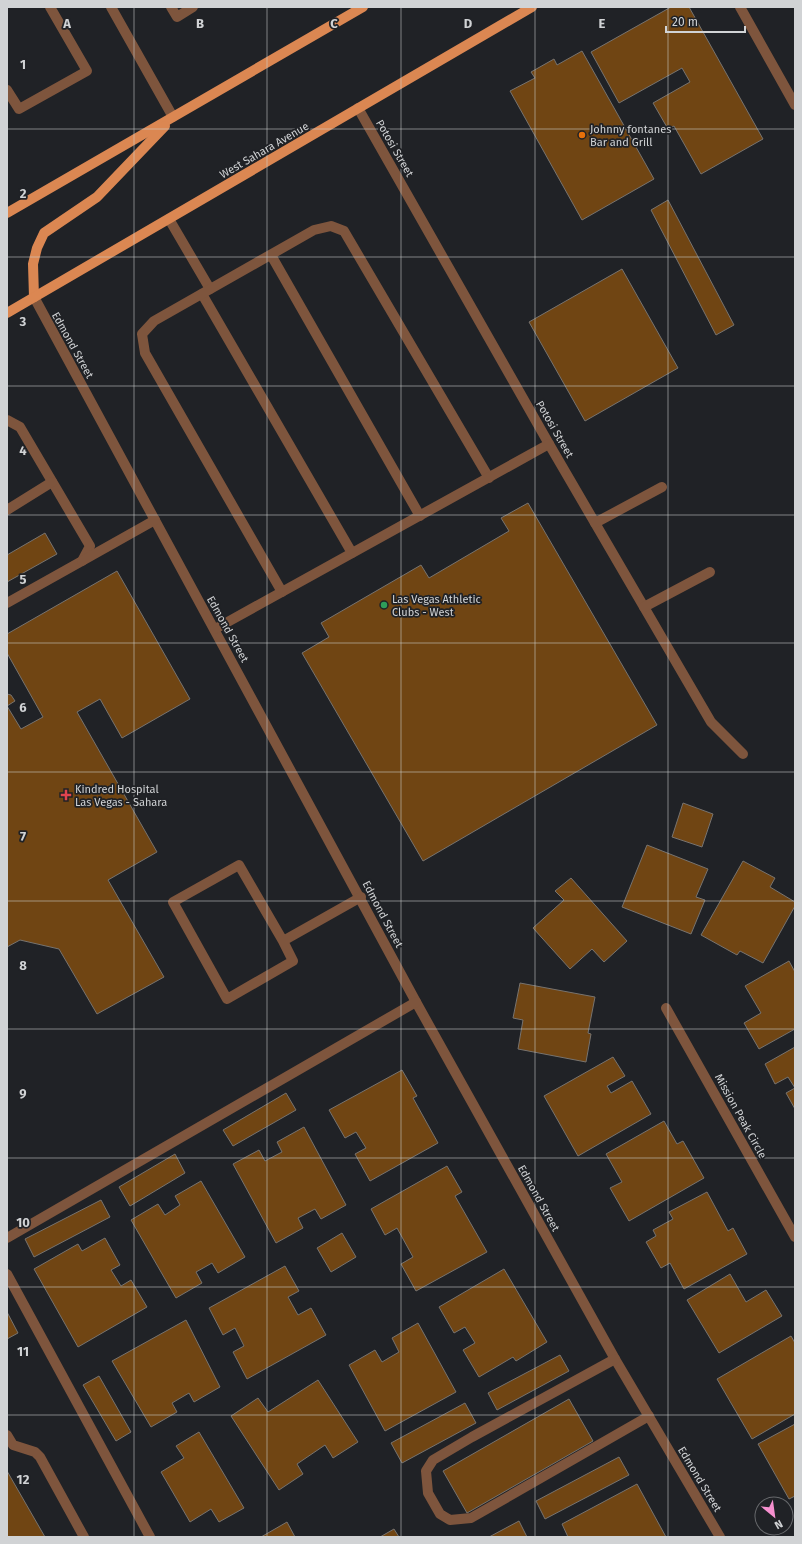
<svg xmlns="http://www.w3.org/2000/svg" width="802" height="1544" font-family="'Fira Sans',sans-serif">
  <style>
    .building { fill: #704513; stroke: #77736f }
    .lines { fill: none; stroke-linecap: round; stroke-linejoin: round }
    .minor { stroke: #7e553d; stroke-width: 10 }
    .major { stroke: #db8752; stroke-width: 10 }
    .grid { fill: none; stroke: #d1d3d5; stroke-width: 1; stroke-opacity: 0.55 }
    .food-dot { fill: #e8710a; stroke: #202226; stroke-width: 1.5 }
    .leisure-dot { fill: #2e9e5b; stroke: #202226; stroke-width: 1.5 }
    .health-dot { fill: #e0444e; stroke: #202226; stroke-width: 1.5 }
    .labels { text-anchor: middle; stroke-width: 3.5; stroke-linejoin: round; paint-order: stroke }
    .poi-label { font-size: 11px; fill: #d1d3d5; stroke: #202226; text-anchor: start }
    .street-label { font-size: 11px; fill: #d1d3d5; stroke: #202226 }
    .grid-label { font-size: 13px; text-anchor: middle; font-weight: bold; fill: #d1d3d5; stroke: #202226; stroke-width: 3.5; stroke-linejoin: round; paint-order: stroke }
  </style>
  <rect width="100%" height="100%" fill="#202226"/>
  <!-- building -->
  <g class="building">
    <path d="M671 7H689L763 139 701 174 674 126 668 129 653 103 690 82 682 68 619 103 591 52Z"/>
    <path d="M582 51 654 179 582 220 510 91 535 78 531 72 554 59 557 65Z"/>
    <path d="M668 200 734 325 716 335 651 210Z"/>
    <path d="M622 269 678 368 585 421 529 322Z"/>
    <path d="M528 503 657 725 423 861 302 653 329 637 321 623 421 565 429 578 509 531 501 518Z"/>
    <path d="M45 533 57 554 7 582V555Z"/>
    <path d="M117 571 190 699 122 738 100 699 77 712 157 852 108 880 164 977 97 1014 59 949 20 940 7 947V694L11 695 15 701 7 706 21 729 43 717 7 653V634Z"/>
    <path d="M683 803 713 814 702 847 672 837Z"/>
    <path d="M647 845 708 869 696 897 705 900 691 934 622 907Z"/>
    <path d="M743 861 775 878 770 887 795 902V906L763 963 740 951 737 955 701 935Z"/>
    <path d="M571 878 627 941 604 962 592 949 570 969 533 928 564 900 555 891Z"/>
    <path d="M789 961 795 972V1029L759 1049 744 1023 761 1013 745 986Z"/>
    <path d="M520 983 595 997 588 1033 591 1034 586 1062 518 1049 523 1020 513 1018Z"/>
    <path d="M795 1047V1109L786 1093 795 1088 788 1077 775 1084 765 1064Z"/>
    <path d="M613 1057 625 1076 607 1086 611 1093 632 1081 651 1114 578 1156 544 1096Z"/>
    <path d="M402 1070 417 1096 413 1098 438 1143 370 1181 355 1154 366 1148 356 1132 345 1138 329 1110Z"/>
    <path d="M286 1093 296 1110 233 1146 223 1130Z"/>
    <path d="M664 1121 677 1144 683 1141 704 1178 629 1221 610 1188 622 1182 606 1154Z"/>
    <path d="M304 1127 346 1205 321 1219 315 1209 298 1218 303 1228 276 1243 233 1164 259 1150 265 1161 282 1152 277 1142Z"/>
    <path d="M175 1154 185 1173 130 1206 119 1187Z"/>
    <path d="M447 1166 462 1192 455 1196 487 1252 416 1291 401 1264 413 1257 397 1228 385 1235 371 1209Z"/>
    <path d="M201 1181 245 1257 218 1273 212 1263 196 1272 202 1283 176 1298 131 1220 158 1204 165 1215 180 1205 175 1196Z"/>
    <path d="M707 1192 728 1231 733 1228 747 1254 684 1289 670 1263 661 1268 646 1242 656 1236 653 1230 673 1219 669 1212Z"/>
    <path d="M101 1200 110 1217 34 1257 25 1239Z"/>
    <path d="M342 1233 356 1257 331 1272 317 1248Z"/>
    <path d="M105 1238 120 1265 111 1270 121 1286 131 1280 147 1307 78 1347 34 1269 78 1244 82 1251Z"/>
    <path d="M285 1266 299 1291 288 1297 298 1315 311 1308 326 1335 247 1379 233 1352 244 1346 235 1328 223 1335 209 1308Z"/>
    <path d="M504 1269 547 1342 516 1361 513 1357 479 1377 463 1350 475 1343 465 1327 454 1333 439 1307Z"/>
    <path d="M730 1274 746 1302 766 1290 782 1316 719 1353 687 1300Z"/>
    <path d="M7 1312 18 1333 7 1339Z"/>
    <path d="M186 1320 220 1387 194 1402 189 1393 172 1403 177 1412 151 1427 112 1361Z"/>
    <path d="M418 1323 456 1392 385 1431 349 1365 375 1350 382 1362 399 1352 392 1338Z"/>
    <path d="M791 1336 795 1343V1414L752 1439 717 1379Z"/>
    <path d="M560 1355 569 1371 497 1410 488 1393Z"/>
    <path d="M99 1376 131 1432 116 1441 83 1385Z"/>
    <path d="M318 1380 358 1442 333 1458 325 1445 297 1464 303 1474 279 1490 231 1416 258 1398 268 1412Z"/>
    <path d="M569 1399 593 1441 467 1513 443 1471Z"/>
    <path d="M465 1403 476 1423 402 1463 391 1443Z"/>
    <path d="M795 1424V1496L789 1499 758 1444Z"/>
    <path d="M199 1432 244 1508 219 1522 211 1509 190 1522 161 1472 184 1458 176 1446Z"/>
    <path d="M619 1457 629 1475 545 1519 536 1501Z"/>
    <path d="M7 1471 45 1537H7Z"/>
    <path d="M637 1484 666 1537H568L562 1524Z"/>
    <path d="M519 1521 527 1537H489Z"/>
    <path d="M287 1522 295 1537H261Z"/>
    <path d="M394 1529 399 1537H380Z"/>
  </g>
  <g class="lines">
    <!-- minor -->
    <g class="minor">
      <path d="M111 7 173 117"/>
      <path d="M171 7 177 17 193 7"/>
      <path d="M740 7 795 105"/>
      <path d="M7 90 19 109 87 71 50 7"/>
      <path d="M358 108 549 444 711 722 743 754"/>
      <path d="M169 219 210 289"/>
      <path d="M271 255 420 516"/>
      <path d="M202 294 352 553"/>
      <path d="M34 297 416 1002 615 1359 720 1537"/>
      <path d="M7 420 20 427 90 546 82 561 7 603"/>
      <path d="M7 510 52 482"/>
      <path d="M595 523 662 487"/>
      <path d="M82 561 155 520"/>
      <path d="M282 592 145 353 142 334 154 321 314 230 331 226 344 231 489 478"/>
      <path d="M644 607 710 572"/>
      <path d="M215 629 549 444"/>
      <path d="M283 941 293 961 227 999 173 902 239 865 283 941 361 897"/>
      <path d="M666 1008 795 1237"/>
      <path d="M7 1238 416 1002"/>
      <path d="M7 1274 150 1537"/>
      <path d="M615 1359 472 1437 433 1460 426 1471 428 1493 440 1514 450 1520 471 1518 649 1416"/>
      <path d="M7 1435 13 1445 35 1452 40 1457 84 1537"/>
    </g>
    <!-- major -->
    <g class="major">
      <path d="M7 213 363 7"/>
      <path d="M34 297 33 264 37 248 44 233 97 197 165 126"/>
      <path d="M7 313 532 7"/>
    </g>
  </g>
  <!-- grid -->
  <path class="grid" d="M134 7V1537M267 7V1537M401 7V1537M535 7V1537M668 7V1537M7 129H795M7 257H795M7 386H795M7 515H795M7 643H795M7 772H795M7 901H795M7 1029H795M7 1158H795M7 1287H795M7 1415H795"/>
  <!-- markers -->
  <circle class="food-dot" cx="582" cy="135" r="4"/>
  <circle class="leisure-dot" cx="384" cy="605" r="4"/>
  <path class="health-dot" d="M64 789h4v4h4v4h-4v4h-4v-4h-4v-4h4z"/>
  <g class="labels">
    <!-- poi labels -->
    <g class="poi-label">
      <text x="590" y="133">Johnny fontanes<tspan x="590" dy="13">Bar and Grill</tspan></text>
      <text x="392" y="603">Las Vegas Athletic<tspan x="392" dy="13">Clubs - West</tspan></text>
      <text x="75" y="793">Kindred Hospital<tspan x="75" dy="13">Las Vegas - Sahara</tspan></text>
    </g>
    <!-- street labels -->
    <g class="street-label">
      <text transform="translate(395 148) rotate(60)" y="4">Potosi Street</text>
      <text transform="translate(264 150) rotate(-30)" y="4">West Sahara Avenue</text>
      <text transform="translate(73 345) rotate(61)" y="4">Edmond Street</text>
      <text transform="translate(555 429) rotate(60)" y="4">Potosi Street</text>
      <text transform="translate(228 629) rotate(61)" y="4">Edmond Street</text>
      <text transform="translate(383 914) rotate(62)" y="4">Edmond Street</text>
      <text transform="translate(741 1116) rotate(61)" y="4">Mission Peak Circle</text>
      <text transform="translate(539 1198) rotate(61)" y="4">Edmond Street</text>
      <text transform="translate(700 1479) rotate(59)" y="4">Edmond Street</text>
    </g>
  </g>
  <g class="grid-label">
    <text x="67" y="28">A</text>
    <text x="200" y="28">B</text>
    <text x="334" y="28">C</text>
    <text x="468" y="28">D</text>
    <text x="602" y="28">E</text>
    <text x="23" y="69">1</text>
    <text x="23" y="198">2</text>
    <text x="23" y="326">3</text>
    <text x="23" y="455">4</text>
    <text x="23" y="584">5</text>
    <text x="23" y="712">6</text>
    <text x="23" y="841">7</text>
    <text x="23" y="970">8</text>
    <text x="23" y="1098">9</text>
    <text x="23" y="1227">10</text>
    <text x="23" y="1356">11</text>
    <text x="23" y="1484">12</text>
  </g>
  <!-- border -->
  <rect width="802" height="1544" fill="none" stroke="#d1d3d5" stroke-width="16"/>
  <!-- north arrow -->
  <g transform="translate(774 1516) rotate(151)"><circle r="19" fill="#202226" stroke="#67696c"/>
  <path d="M0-3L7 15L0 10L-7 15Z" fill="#f690cf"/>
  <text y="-6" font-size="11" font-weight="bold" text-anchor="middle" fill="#d1d3d5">N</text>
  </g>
  <!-- scale -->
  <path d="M666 26v6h79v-6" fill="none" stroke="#d1d3d5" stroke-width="2"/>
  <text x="672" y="26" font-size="12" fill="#d1d3d5" stroke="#202226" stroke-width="3" paint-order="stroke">20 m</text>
</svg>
